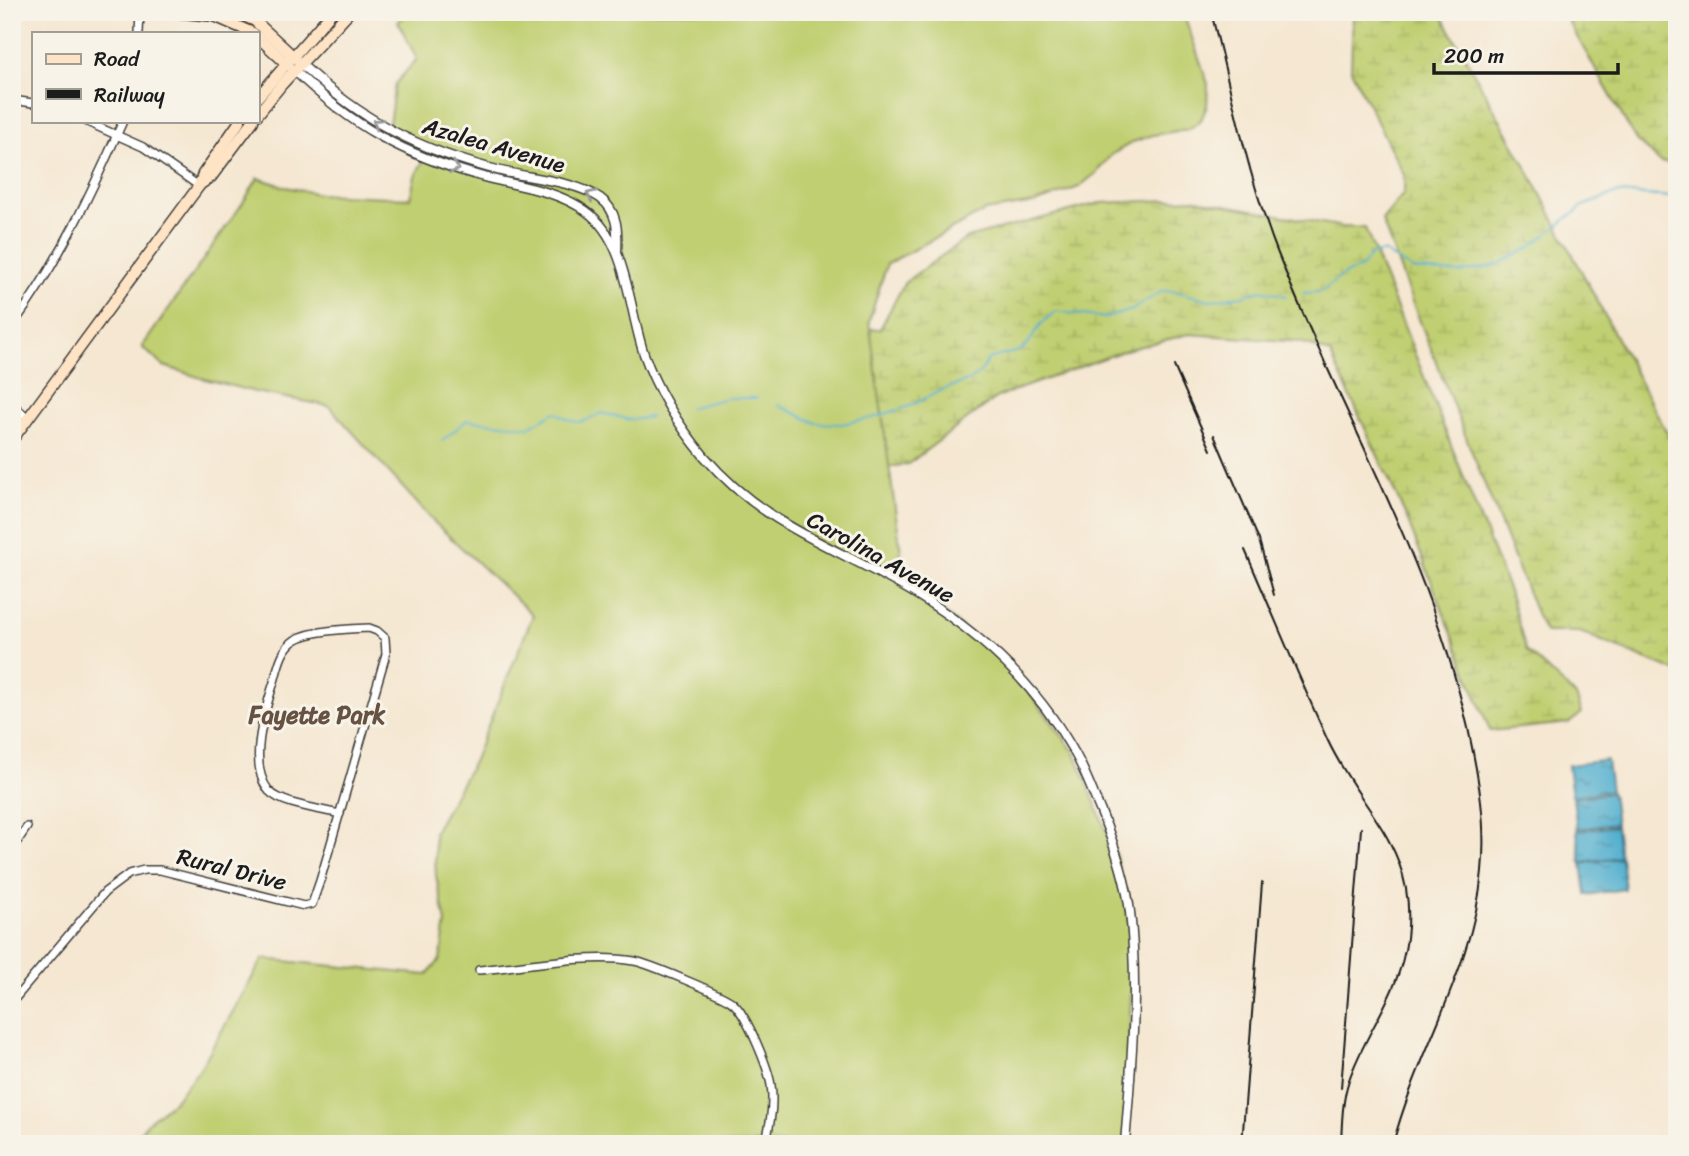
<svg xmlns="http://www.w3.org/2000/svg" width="1689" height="1156" font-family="Sriracha,sans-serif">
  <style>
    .wetland { fill: url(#wetland-marsh); stroke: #6e7646; stroke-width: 2 }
    .garden { fill: #c0cf71; stroke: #6e7646; stroke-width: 2 }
    .water { fill: url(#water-ripples); stroke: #366676; stroke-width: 2 }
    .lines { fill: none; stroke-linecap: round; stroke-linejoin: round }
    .stream { stroke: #51afcf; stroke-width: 2 }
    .minor-casing { stroke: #3d3a37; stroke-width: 10 }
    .tertiary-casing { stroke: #3d3a37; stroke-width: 11 }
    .secondary-casing { stroke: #3d3a37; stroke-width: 13 }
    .minor { stroke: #fff; stroke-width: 7 }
    .tertiary { stroke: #fff; stroke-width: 8 }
    .secondary { stroke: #fee4c5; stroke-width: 10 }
    .rail { stroke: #1c1c1c; stroke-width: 2 }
    .oneway { stroke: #999 }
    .labels { text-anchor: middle; stroke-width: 6; stroke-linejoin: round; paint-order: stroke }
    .street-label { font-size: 23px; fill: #1c1c1c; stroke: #f7f3e8 }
    .neighbourhood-label { font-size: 24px; font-weight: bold; fill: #655242; stroke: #f7f3e8 }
  </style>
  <defs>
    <pattern id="wetland-marsh" width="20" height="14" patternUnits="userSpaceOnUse" patternTransform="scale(1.75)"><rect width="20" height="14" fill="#c0cf71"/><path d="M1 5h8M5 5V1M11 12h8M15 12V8" fill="none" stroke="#a4b161"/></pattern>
    <pattern id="water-ripples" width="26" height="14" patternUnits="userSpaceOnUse" patternTransform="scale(1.75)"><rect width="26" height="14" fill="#51afcf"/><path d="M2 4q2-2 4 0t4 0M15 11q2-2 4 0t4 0" fill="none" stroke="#428ea7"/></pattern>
  </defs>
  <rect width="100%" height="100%" fill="#f7f3e8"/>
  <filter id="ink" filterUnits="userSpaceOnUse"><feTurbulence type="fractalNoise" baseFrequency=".0143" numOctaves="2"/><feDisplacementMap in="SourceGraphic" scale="14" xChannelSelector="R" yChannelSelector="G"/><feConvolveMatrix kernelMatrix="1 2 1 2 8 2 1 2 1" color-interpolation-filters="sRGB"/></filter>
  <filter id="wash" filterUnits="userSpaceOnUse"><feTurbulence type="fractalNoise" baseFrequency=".00686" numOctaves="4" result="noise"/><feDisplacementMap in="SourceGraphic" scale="28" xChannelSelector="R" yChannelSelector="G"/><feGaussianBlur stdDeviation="1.57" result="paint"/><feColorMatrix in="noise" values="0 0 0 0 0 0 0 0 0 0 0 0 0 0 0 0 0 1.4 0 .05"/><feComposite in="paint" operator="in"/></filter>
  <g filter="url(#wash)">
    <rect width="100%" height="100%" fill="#f5e7d1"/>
    <!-- wetland -->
    <g class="wetland">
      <path d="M1353 12H1440L1530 174 1677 452V672L1580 632H1545L1538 618 1411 299 1382 220 1404 193V175L1351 70Z"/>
      <path d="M1563 12H1677V165L1660 162 1636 140Z"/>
      <path d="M1193 199 1343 227 1365 228 1510 594 1526 650 1576 696 1582 713 1569 723 1490 731 1405 514 1330 353 1301 342 1189 334 1126 350 997 397 908 464 807 480 805 326 880 329 905 282 967 238 1100 203Z"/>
    </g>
    <!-- garden -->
    <path class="garden" d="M409 12H1183L1208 84 1207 106 1201 120 1189 129 1153 135 1133 142 1111 155 1096 173 1079 187 1035 203 985 211 887 264 869 321 906 588 933 604 1011 668 1075 753 1116 855 1133 944 1125 1144H130L150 1120 175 1100 201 1067 263 959 427 975 440 960 446 922 436 876 434 832 474 760 533 615 435 523 329 406 255 392 201 378 164 366 142 347 242 204 258 178 286 187 319 194 410 198 415 176 429 150 388 130 395 84 417 59 398 22Z"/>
    <!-- water -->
    <g class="water">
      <path d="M1607 760 1611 791 1572 796 1568 765Z"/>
      <path d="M1612 793 1616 824 1577 829 1573 798Z"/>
      <path d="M1616 826 1620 857 1581 862 1577 831Z"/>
      <path d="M1621 858 1625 889 1586 895 1582 863Z"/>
    </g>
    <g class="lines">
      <!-- stream -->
      <g class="stream">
        <path d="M1303 293 1321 292 1344 274 1361 268 1370 255 1384 252 1413 270 1460 273 1497 265 1529 248 1583 206 1617 193 1671 197 1677 200"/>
        <path d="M778 405 816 423 841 424 872 418 910 406 942 390 970 380 981 372 988 359 1019 351 1027 345 1042 323 1056 311 1105 318 1132 310 1162 291H1172L1210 300 1243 296 1261 290 1286 296"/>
        <path d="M688 408 727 398H757"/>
        <path d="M442 441 467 420 529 427 555 412C576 424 578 426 601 413L631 420 651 417"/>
      </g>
    </g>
  </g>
  <g filter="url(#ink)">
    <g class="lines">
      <!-- minor casing -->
      <g class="minor-casing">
        <g id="minor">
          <path d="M139 33 140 12"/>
          <path d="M12 100 33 103"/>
          <path d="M85 121 143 147 199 186"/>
          <path d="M12 326C59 262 91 193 123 121"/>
          <path d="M12 404 28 418"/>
          <path d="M12 849 27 827"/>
          <path d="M479 970C525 966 591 953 634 961 647 963 724 995 733 1003 747 1015 768 1067 771 1085 774 1104 770 1126 765 1144"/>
          <path d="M12 1002 105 892 129 874 144 870H160L304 906 312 904 320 881 386 654 385 638 377 631 369 628C349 629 311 630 295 640 281 649 278 668 274 682 265 711 247 764 269 791 282 805 321 809 340 814"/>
        </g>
      </g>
      <!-- tertiary casing -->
      <g class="tertiary-casing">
        <g id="tertiary">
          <path d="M300 63C361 121 421 151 501 171 530 178 575 181 600 198 618 211 618 231 617 251"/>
          <path d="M294 70C353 127 402 154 480 176 516 186 555 189 586 211 628 241 628 308 644 354 657 391 679 426 704 456 766 529 839 547 916 594 980 633 1036 685 1073 750 1085 770 1092 791 1101 812 1114 844 1126 878 1130 912 1139 990 1131 1066 1125 1144"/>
        </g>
      </g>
      <!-- secondary casing -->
      <g class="secondary-casing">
        <g id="secondary">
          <path d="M173 12 214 16 253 33"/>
          <path d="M234 12 255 21 295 58"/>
          <path d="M257 36 288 65"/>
          <path d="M257 98 332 12"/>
          <path d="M257 115 282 84 349 12"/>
          <path d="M199 185 211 177 253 121"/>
          <path d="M12 440 199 186 203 174 240 121"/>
        </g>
      </g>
      <!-- minor -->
      <use href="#minor" class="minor"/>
      <!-- tertiary -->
      <use href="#tertiary" class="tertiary"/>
      <!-- secondary -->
      <use href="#secondary" class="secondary"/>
      <!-- rail -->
      <g class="rail">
        <path d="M1211 12C1233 97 1249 185 1283 266 1346 423 1430 560 1468 728 1478 775 1487 822 1482 871 1474 967 1417 1052 1393 1144"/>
        <path d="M1174 366 1211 450"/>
        <path d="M1214 435 1259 540 1274 595"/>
        <path d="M1245 550C1273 614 1299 678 1328 741 1362 813 1418 848 1407 938 1400 994 1366 1030 1349 1080 1342 1101 1342 1123 1341 1144"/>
        <path d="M1341 1088 1361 828"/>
        <path d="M1242 1144 1262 883"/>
      </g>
    </g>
    <!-- one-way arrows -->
    <defs><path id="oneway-chevron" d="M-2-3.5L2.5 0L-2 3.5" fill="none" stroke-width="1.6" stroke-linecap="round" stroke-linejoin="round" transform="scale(1.75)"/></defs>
    <g class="oneway">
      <use href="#oneway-chevron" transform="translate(377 123) rotate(-149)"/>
      <use href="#oneway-chevron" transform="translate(455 168) rotate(18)"/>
      <use href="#oneway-chevron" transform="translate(591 195) rotate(-155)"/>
    </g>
  </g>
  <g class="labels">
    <!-- street labels -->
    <g class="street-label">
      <text transform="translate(494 145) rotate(16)" y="8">Azalea Avenue</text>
      <text transform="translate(881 557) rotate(29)" y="8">Carolina Avenue</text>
      <text transform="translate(232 869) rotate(14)" y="8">Rural Drive</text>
    </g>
    <!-- neighbourhood labels -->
    <g class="neighbourhood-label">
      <text x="317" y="723">Fayette Park</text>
    </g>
  </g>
  <!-- margin -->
  <rect width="1689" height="1156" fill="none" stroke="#f7f3e8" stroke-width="42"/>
  <!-- legend -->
  <rect x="32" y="32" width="228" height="91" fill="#f7f3e8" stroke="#9f9d96" stroke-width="2"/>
  <rect x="46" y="54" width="35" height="10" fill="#fee4c5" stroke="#9f9d96" stroke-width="2"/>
  <text x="94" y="66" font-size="21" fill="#1c1c1c">Road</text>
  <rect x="46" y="89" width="35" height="10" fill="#1c1c1c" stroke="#9f9d96" stroke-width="2"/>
  <text x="94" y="102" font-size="21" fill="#1c1c1c">Railway</text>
  <!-- scale -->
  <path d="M1434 63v10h184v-10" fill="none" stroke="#1c1c1c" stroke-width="3.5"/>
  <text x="1444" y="63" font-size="21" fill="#1c1c1c" stroke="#f7f3e8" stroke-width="5" paint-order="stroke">200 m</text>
</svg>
